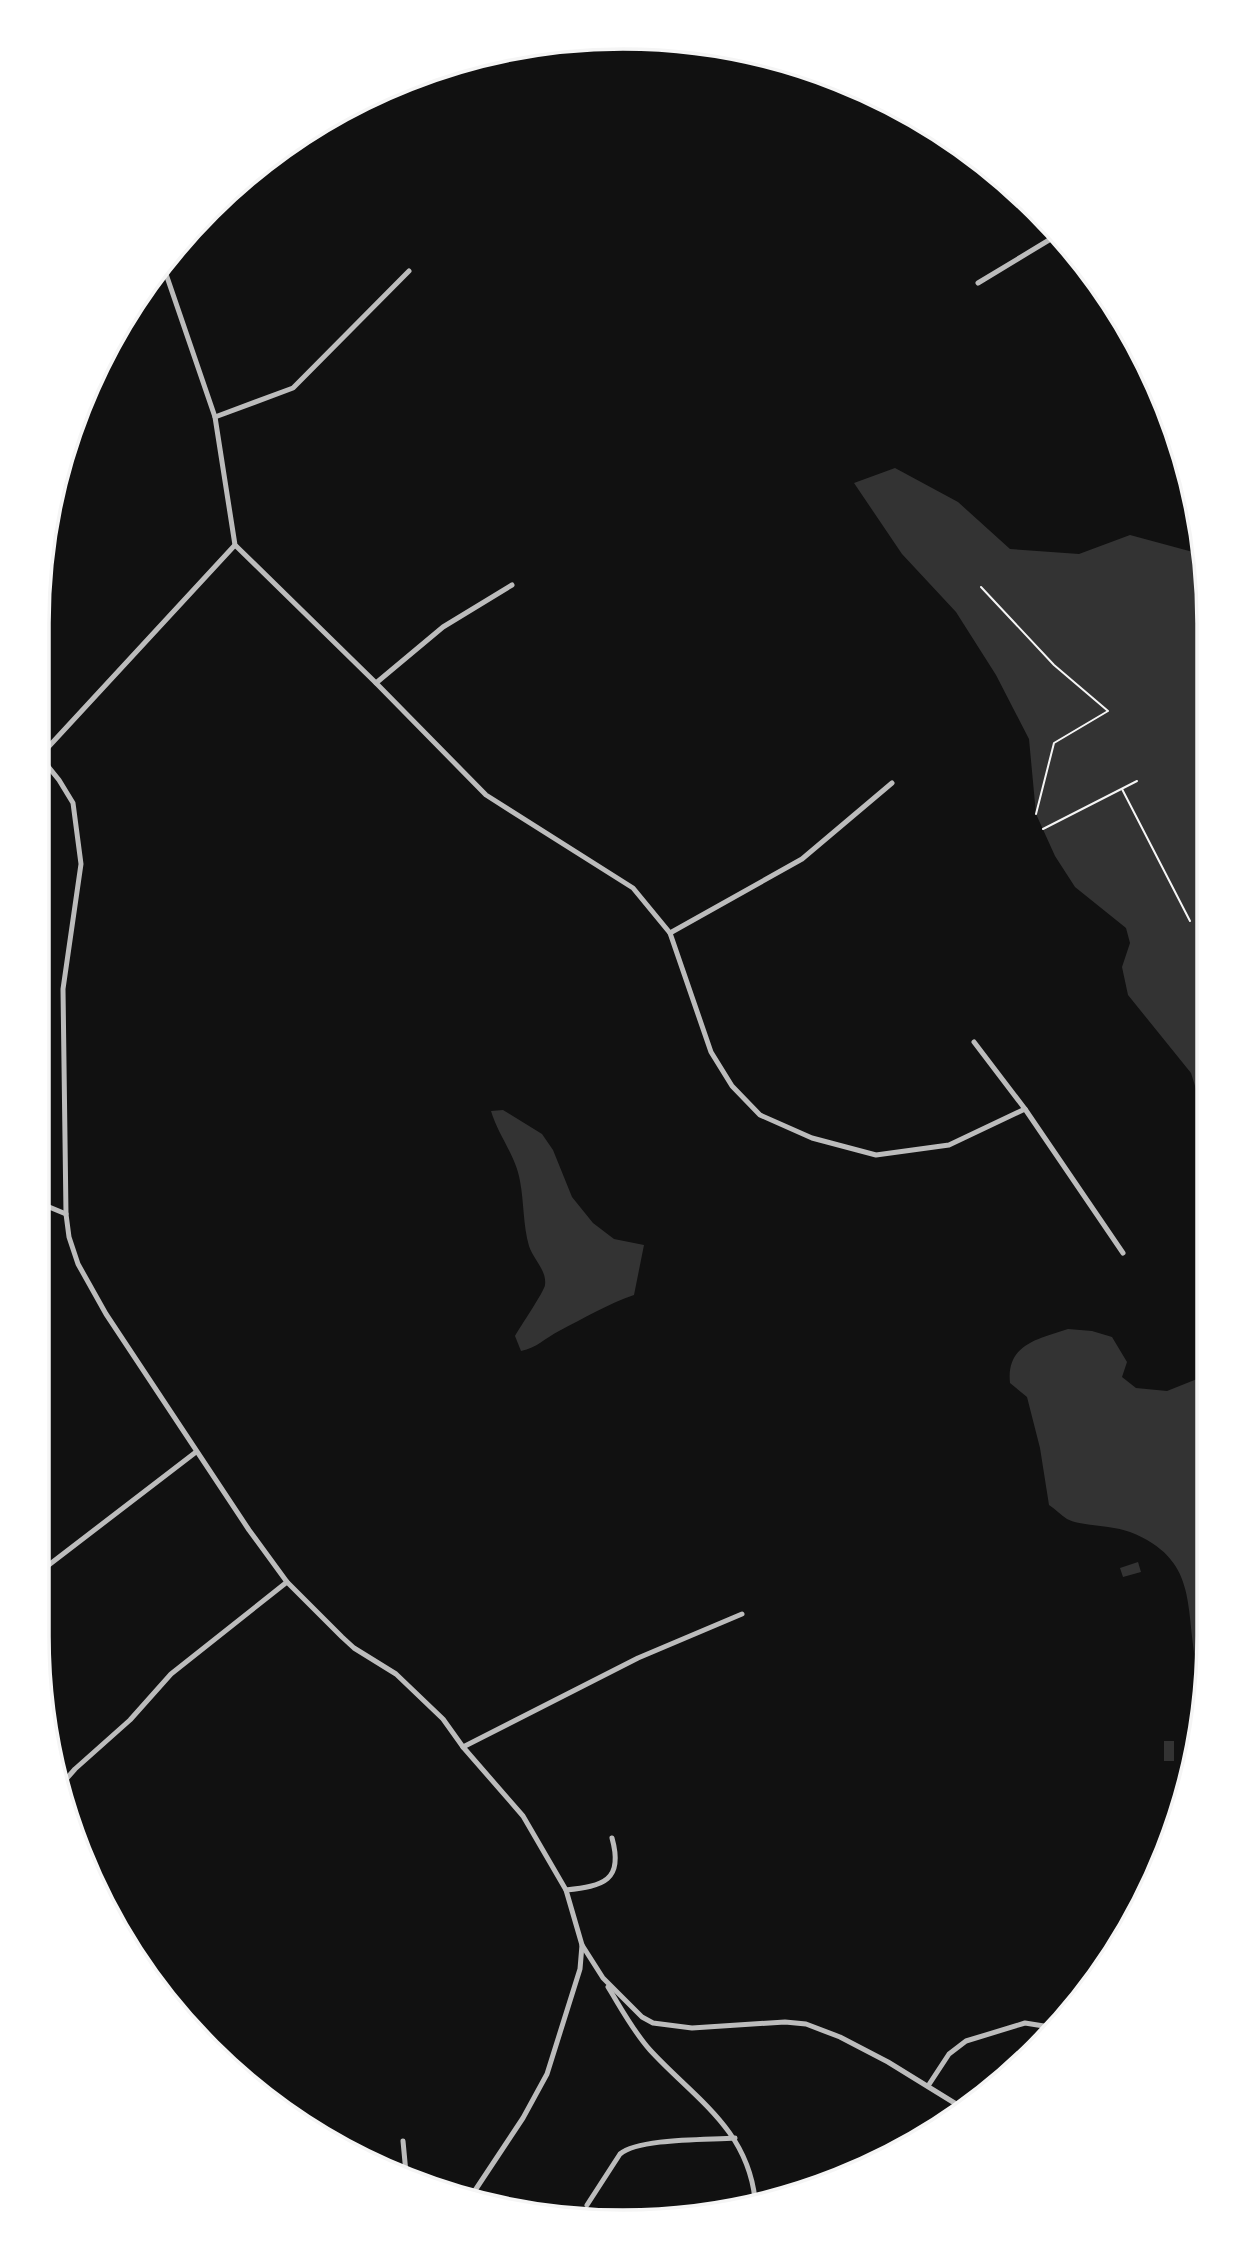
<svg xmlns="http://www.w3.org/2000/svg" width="1246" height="2259" font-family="'PT Sans',sans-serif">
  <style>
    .water { fill: #333 }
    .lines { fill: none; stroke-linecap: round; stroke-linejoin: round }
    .path { stroke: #f5f5f5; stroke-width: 2 }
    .minor { stroke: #bcbcbc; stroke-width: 5 }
    .rim { fill: none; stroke: #f5f5f5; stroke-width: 3.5 }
  </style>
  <rect width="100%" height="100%" fill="#111"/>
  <!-- water -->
  <g class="water">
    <path d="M895 468 958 502 1010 549 1079 554 1130 535 1204 555 1206 1121 1191 1073 1128 995 1122 967 1130 943 1126 928 1075 887 1055 856 1036 814 1029 739 996 675 956 612 902 554 854 483Z"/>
    <path d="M503 1110 542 1134 553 1150 572 1197 593 1223 614 1239 644 1245 634 1295C608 1304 584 1318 559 1331 545 1338 537 1348 521 1351L515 1336C520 1327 544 1292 545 1285 547 1270 533 1259 529 1246 523 1225 524 1202 520 1181 516 1156 498 1135 491 1111Z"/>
    <path d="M1068 1329 1092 1331 1112 1337 1127 1362 1122 1377 1136 1388 1167 1391 1207 1375 1208 1674 1205 1689C1202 1681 1197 1672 1196 1663 1185 1605 1198 1559 1130 1532 1111 1525 1079 1526 1067 1519 1061 1515 1055 1509 1049 1505L1040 1448 1027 1397 1010 1383C1006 1345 1037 1339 1068 1329Z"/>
    <path d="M1138 1562 1141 1572 1123 1577 1120 1568Z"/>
    <rect x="1164" y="1741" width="10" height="20"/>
  </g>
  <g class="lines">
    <!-- path -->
    <g class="path">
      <path d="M981 587 1054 665 1108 711 1054 743 1036 814"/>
      <path d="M1122 789 1190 921"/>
      <path d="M1043 829 1137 781"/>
    </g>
    <!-- minor -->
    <g class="minor">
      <path d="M161 266 166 274 215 417 235 545 376 683 486 795 633 888 670 933 711 1052 732 1086 760 1115 812 1138 876 1155 949 1145 1025 1109"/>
      <path d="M978 283 1059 234"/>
      <path d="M215 417 293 388 409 271"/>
      <path d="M376 683 443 627 512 585"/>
      <path d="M38 754 59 780 73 803 81 864 63 989 66 1214 69 1237 78 1264 106 1314 249 1530 287 1582 342 1637 354 1648 396 1674 443 1719 463 1747 523 1816 566 1890 582 1945 603 1978 642 2017 653 2023 692 2028 785 2022 806 2024 840 2037 888 2062 961 2107"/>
      <path d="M40 756 235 545"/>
      <path d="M670 933 802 859 892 783"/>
      <path d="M974 1042 1025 1109 1123 1253"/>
      <path d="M37 1202 66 1214"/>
      <path d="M37 1574 196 1452"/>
      <path d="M463 1747 638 1658 742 1614"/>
      <path d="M61 1785 75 1769 130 1720 171 1674 287 1582"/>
      <path d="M566 1890C603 1886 624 1881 612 1838"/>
      <path d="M608 1987C621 2008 633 2031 650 2050 694 2098 747 2128 755 2199"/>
      <path d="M928 2086 949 2054 966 2041 1025 2023 1050 2027"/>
      <path d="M403 2141 406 2173"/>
      <path d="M468 2201 523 2118 547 2074 580 1969 582 1945"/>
      <path d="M587 2205 620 2154C639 2138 708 2140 735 2138"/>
    </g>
  </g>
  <!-- crop -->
  <path d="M0 0H1246V2259H0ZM623 49H623A574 574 0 0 1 1197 623V1636A574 574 0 0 1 623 2210H623A574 574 0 0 1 49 1636V623A574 574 0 0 1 623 49Z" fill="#fff" fill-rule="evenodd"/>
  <path class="rim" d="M623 49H623A574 574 0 0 1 1197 623V1636A574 574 0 0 1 623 2210H623A574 574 0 0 1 49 1636V623A574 574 0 0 1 623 49Z"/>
</svg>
